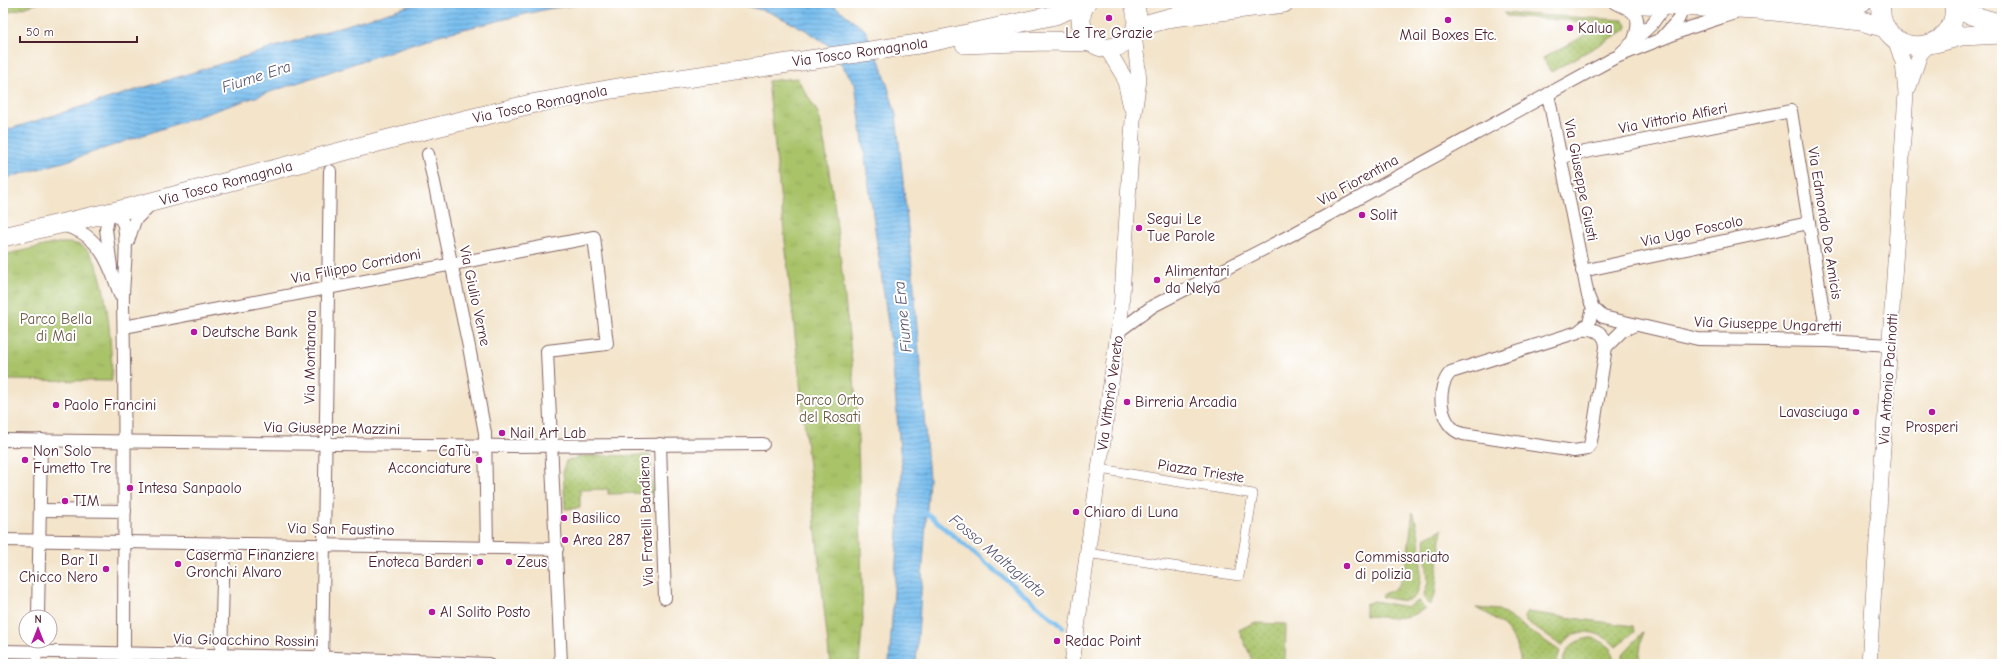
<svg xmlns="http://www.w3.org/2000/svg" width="2005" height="667" font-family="'Comic Neue',sans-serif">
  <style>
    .grass { fill: url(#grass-dots); stroke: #7a714a }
    .park { fill: url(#park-tufts); stroke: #7a714a }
    .water { fill: url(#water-rules); stroke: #606e8d }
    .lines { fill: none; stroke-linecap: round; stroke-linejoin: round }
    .stream { stroke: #77beef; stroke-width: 4.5 }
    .pedestrian-casing { stroke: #856463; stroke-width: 10 }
    .minor-casing { stroke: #856463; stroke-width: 14 }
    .tertiary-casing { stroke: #856463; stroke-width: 16 }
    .primary-casing { stroke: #856463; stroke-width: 20 }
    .pedestrian { stroke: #fff; stroke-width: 9 }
    .minor { stroke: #fff; stroke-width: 12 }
    .tertiary { stroke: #fff; stroke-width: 15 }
    .primary { stroke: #fff; stroke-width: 19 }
    .poi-dot { fill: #b5179e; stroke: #fff; stroke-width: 1.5 }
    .labels { text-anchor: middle; stroke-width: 4; stroke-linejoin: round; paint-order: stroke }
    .poi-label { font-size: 15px; fill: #4a1f2b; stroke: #fff; text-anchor: start }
    .street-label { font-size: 15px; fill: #4a1f2b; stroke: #fff }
    .park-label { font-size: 15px; fill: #6b5841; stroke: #fff }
    .water-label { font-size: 16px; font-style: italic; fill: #5a5770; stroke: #fff }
  </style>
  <defs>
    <pattern id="grass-dots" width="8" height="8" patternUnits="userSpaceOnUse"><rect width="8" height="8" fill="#a9c369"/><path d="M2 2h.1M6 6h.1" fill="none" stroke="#93a75b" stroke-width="1.8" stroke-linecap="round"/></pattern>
    <pattern id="park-tufts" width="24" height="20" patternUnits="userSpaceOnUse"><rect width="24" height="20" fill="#a9c369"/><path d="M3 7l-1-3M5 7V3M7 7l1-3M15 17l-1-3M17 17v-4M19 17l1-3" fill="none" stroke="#93a75b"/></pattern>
    <pattern id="water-rules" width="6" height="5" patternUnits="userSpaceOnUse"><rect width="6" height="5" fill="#77beef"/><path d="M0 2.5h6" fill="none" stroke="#649ac2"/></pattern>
  </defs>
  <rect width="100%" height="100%" fill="#fff"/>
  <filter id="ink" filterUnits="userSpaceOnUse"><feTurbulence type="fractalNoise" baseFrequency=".025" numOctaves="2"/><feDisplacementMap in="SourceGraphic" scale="8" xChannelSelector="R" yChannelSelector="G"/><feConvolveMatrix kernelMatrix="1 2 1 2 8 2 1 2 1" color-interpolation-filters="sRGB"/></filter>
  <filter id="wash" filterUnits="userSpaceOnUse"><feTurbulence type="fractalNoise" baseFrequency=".012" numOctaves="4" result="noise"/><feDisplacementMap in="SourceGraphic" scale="16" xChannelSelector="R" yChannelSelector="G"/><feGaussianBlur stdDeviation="0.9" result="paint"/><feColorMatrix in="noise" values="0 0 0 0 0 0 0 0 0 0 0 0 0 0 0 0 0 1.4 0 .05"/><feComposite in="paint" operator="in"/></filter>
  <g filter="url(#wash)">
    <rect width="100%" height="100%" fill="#f3e4ca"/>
    <!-- grass -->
    <g class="grass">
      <path d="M3 3H39L3 14Z"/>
      <path d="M1504 13 1623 20 1627 25 1626 29 1622 32 1551 72 1543 58 1601 27V23L1506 16Z"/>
      <path d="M651 455 653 493 608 494V489L580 490V508L565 509 563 471 566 461 581 456Z"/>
      <path d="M1413 512C1419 527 1428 589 1412 599 1405 603 1389 598 1381 597L1383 594C1389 592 1395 590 1399 584 1408 573 1410 528 1413 512Z"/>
      <path d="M1442 529 1435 594 1430 605 1423 597 1428 583 1425 538Z"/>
      <path d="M1374 601 1407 607 1418 601 1425 608C1408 622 1385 617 1365 616V604Z"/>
      <path d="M1476 608 1499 610 1560 651 1556 664H1521C1516 633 1502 621 1476 608Z"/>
      <path d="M1527 612 1633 626 1634 632 1616 647C1602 631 1575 624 1562 646L1525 621 1524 617Z"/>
      <path d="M1253 623 1286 624 1285 664H1254L1239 630Z"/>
      <path d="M1643 632 1638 664H1622V655Z"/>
      <path d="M1592 638C1605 641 1614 649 1616 664H1563C1564 647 1576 639 1592 638Z"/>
    </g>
    <!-- park -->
    <g class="park">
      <path d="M797 78 818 113 825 146 835 209 857 408 863 619 859 664H830L768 81Z"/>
      <path d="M57 243C66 243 76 242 84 247 108 263 112 354 112 381L3 380V255Z"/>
    </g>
    <!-- water -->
    <g class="water">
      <path d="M418 3H588L547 9 435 36 67 161 3 179V131Z"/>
      <path d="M734 3H831L865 30 882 67 896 115 913 275 929 479 916 664H889L902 473 891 345 855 84 827 44 804 29 769 12Z"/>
    </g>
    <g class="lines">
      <!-- stream -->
      <path class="stream" d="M923 510 1063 627"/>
    </g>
  </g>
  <g filter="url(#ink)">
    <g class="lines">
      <!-- pedestrian casing -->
      <g class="pedestrian-casing">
        <g id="pedestrian">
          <path d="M1087 553 1239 576 1253 494 1100 469"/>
          <path d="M37 664V652"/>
        </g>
      </g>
      <!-- minor casing -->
      <g class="minor-casing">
        <g id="minor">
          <path d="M1615 3C1637 11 1642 17 1634 40"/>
          <path d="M1663 37 1678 20 1684 7"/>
          <path d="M1621 53 1652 24 1665 6"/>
          <path d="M1548 94 1588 296 1593 308 1603 317 1698 339 1828 341 1890 345"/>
          <path d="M428 154 469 347 485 433 487 548"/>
          <path d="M1560 157 1791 111 1828 341"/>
          <path d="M64 226C99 233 110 265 120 295"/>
          <path d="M128 241 135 220 150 205"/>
          <path d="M111 267 106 229 109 213C116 215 123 219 124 226 129 252 122 280 123 305 126 425 124 544 124 664"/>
          <path d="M1582 271 1809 223"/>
          <path d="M1593 308 1589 323 1578 332 1451 372C1435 387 1439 428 1463 434L1574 451 1587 449 1590 445 1593 431 1606 347 1622 331 1635 325"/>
          <path d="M124 327 594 237 607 344 547 351 561 664"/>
          <path d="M1582 329C1595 328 1606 333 1606 347"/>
          <path d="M1119 331 1153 306 1295 233 1614 58 1689 28 1735 13"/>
          <path d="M3 440 513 446 763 444"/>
          <path d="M660 444 665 598"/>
          <path d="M41 510 125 511"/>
          <path d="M3 540 557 549"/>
          <path d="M38 617 41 440"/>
          <path d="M3 651 311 657 488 664"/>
          <path d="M221 656 224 543"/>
          <path d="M322 664 330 171"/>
        </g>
      </g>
      <!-- tertiary casing -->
      <g class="tertiary-casing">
        <g id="tertiary">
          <path d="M1106 47 1124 77 1131 107"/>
          <path d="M1909 87 1920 54 1928 45"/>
          <path d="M1072 664 1121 311 1133 120 1139 80 1134 33"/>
          <path d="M1869 664 1906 93 1903 62 1895 39"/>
        </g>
      </g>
      <!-- primary casing -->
      <g class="primary-casing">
        <g id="primary">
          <path d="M1086 3C1081 11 1079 20 1083 29 1097 66 1152 44 1133 3"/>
          <path d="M1626 3 1774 11 1861 21 1886 28"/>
          <path d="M1881 3C1875 61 1961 59 1954 3"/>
          <path d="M1956 3 1968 14 2002 24"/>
          <path d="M1824 9 1862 3"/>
          <path d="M1137 27 1173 17 1284 3"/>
          <path d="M1935 43 1961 36 2002 34"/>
          <path d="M965 44 1046 41 1091 42"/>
          <path d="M3 237 125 209 412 133 531 104 612 89 925 43 1055 15 1084 3"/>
        </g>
      </g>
      <!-- pedestrian -->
      <use href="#pedestrian" class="pedestrian"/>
      <!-- minor -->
      <use href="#minor" class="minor"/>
      <!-- tertiary -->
      <use href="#tertiary" class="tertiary"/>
      <!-- primary -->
      <use href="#primary" class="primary"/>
    </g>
  </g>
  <!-- markers -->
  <g class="poi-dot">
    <circle cx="1109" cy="18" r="4"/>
    <circle cx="1448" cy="20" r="4"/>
    <circle cx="1570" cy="28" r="4"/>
    <circle cx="1362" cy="215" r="4"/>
    <circle cx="1139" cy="228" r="4"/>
    <circle cx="1157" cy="280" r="4"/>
    <circle cx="194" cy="332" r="4"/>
    <circle cx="1127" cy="402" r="4"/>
    <circle cx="56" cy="405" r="4"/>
    <circle cx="1856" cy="412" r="4"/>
    <circle cx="1932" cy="412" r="4"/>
    <circle cx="502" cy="433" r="4"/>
    <circle cx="25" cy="460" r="4"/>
    <circle cx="479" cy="460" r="4"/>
    <circle cx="130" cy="488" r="4"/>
    <circle cx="65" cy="501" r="4"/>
    <circle cx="1076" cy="512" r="4"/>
    <circle cx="564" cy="518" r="4"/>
    <circle cx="565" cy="540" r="4"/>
    <circle cx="480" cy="562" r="4"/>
    <circle cx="509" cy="562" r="4"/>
    <circle cx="178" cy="564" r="4"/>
    <circle cx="1347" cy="566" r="4"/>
    <circle cx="106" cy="569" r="4"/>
    <circle cx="432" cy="612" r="4"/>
    <circle cx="1057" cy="641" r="4"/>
  </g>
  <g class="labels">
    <!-- poi labels -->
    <g class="poi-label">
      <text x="1578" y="33">Kalua</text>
      <text x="1109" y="38" text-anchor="middle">Le Tre Grazie</text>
      <text x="1448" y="40" text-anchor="middle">Mail Boxes Etc.</text>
      <text x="1370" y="220">Solit</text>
      <text x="1147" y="224">Segui Le<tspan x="1147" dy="17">Tue Parole</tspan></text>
      <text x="1165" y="276">Alimentari<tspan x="1165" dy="17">da Nelya</tspan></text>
      <text x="202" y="337">Deutsche Bank</text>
      <text x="1135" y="407">Birreria Arcadia</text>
      <text x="64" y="410">Paolo Francini</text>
      <text x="1848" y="417" text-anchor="end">Lavasciuga</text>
      <text x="1932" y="432" text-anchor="middle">Prosperi</text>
      <text x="510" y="438">Nail Art Lab</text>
      <text x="33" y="456">Non Solo<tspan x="33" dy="17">Fumetto Tre</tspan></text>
      <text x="471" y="456" text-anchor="end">CaTù<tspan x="471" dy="17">Acconciature</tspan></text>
      <text x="138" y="493">Intesa Sanpaolo</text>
      <text x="73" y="506">TIM</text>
      <text x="1084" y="517">Chiaro di Luna</text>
      <text x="572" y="523">Basilico</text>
      <text x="573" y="545">Area 287</text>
      <text x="186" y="560">Caserma Finanziere<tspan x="186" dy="17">Gronchi Alvaro</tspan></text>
      <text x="1355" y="562">Commissariato<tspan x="1355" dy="17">di polizia</tspan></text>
      <text x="98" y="565" text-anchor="end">Bar Il<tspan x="98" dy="17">Chicco Nero</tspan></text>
      <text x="472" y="567" text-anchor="end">Enoteca Barderi</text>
      <text x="517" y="567">Zeus</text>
      <text x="440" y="617">Al Solito Posto</text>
      <text x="1065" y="646">Redac Point</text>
    </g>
    <!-- street labels -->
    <g class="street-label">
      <text transform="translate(860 52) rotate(-8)" y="5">Via Tosco Romagnola</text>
      <text transform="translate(540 104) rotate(-12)" y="5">Via Tosco Romagnola</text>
      <text transform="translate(1673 118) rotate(-11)" y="5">Via Vittorio Alfieri</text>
      <text transform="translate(1358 180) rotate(-29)" y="5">Via Fiorentina</text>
      <text transform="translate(1581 180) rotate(79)" y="5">Via Giuseppe Giusti</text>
      <text transform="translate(226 183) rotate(-15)" y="5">Via Tosco Romagnola</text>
      <text transform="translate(1825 223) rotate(81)" y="5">Via Edmondo De Amicis</text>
      <text transform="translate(1692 231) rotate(-12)" y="5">Via Ugo Foscolo</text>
      <text transform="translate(356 266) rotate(-11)" y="5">Via Filippo Corridoni</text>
      <text transform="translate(475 296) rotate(78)" y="5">Via Giulio Verne</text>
      <text transform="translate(1768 324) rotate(2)" y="5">Via Giuseppe Ungaretti</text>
      <text transform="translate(310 357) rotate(-89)" y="5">Via Montanara</text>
      <text transform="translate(1888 379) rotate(-86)" y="5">Via Antonio Pacinotti</text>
      <text transform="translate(1110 393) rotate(-82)" y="5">Via Vittorio Veneto</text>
      <text transform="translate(332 428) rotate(1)" y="5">Via Giuseppe Mazzini</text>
      <text transform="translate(1201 471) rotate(9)" y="5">Piazza Trieste</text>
      <text transform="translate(646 521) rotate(-92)" y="5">Via Fratelli Bandiera</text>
      <text transform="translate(341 529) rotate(1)" y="5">Via San Faustino</text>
      <text transform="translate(246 640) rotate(1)" y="5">Via Gioacchino Rossini</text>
    </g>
    <!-- park labels -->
    <g class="park-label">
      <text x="56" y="324">Parco Bella<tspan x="56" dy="17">di Mai</tspan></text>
      <text x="830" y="405">Parco Orto<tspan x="830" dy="17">del Rosati</tspan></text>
    </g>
    <!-- water labels -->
    <g class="water-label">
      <text transform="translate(256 76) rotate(-18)" y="6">Fiume Era</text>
      <text transform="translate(902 317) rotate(-96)" y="6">Fiume Era</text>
      <text transform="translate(998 555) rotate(40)" y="6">Fosso Maltagliata</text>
    </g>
  </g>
  <!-- margin -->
  <rect width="2005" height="667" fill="none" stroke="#fff" stroke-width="16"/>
  <!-- north arrow -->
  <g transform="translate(38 629)"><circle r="19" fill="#ffffff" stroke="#b7a5aa"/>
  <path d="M0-3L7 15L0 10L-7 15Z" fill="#b5179e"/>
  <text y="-6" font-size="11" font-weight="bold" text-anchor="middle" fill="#4a1f2b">N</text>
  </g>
  <!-- scale -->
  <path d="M20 36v6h117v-6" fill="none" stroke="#4a1f2b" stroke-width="2"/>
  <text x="26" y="36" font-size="12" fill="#4a1f2b" stroke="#ffffff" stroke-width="3" paint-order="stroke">50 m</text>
</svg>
